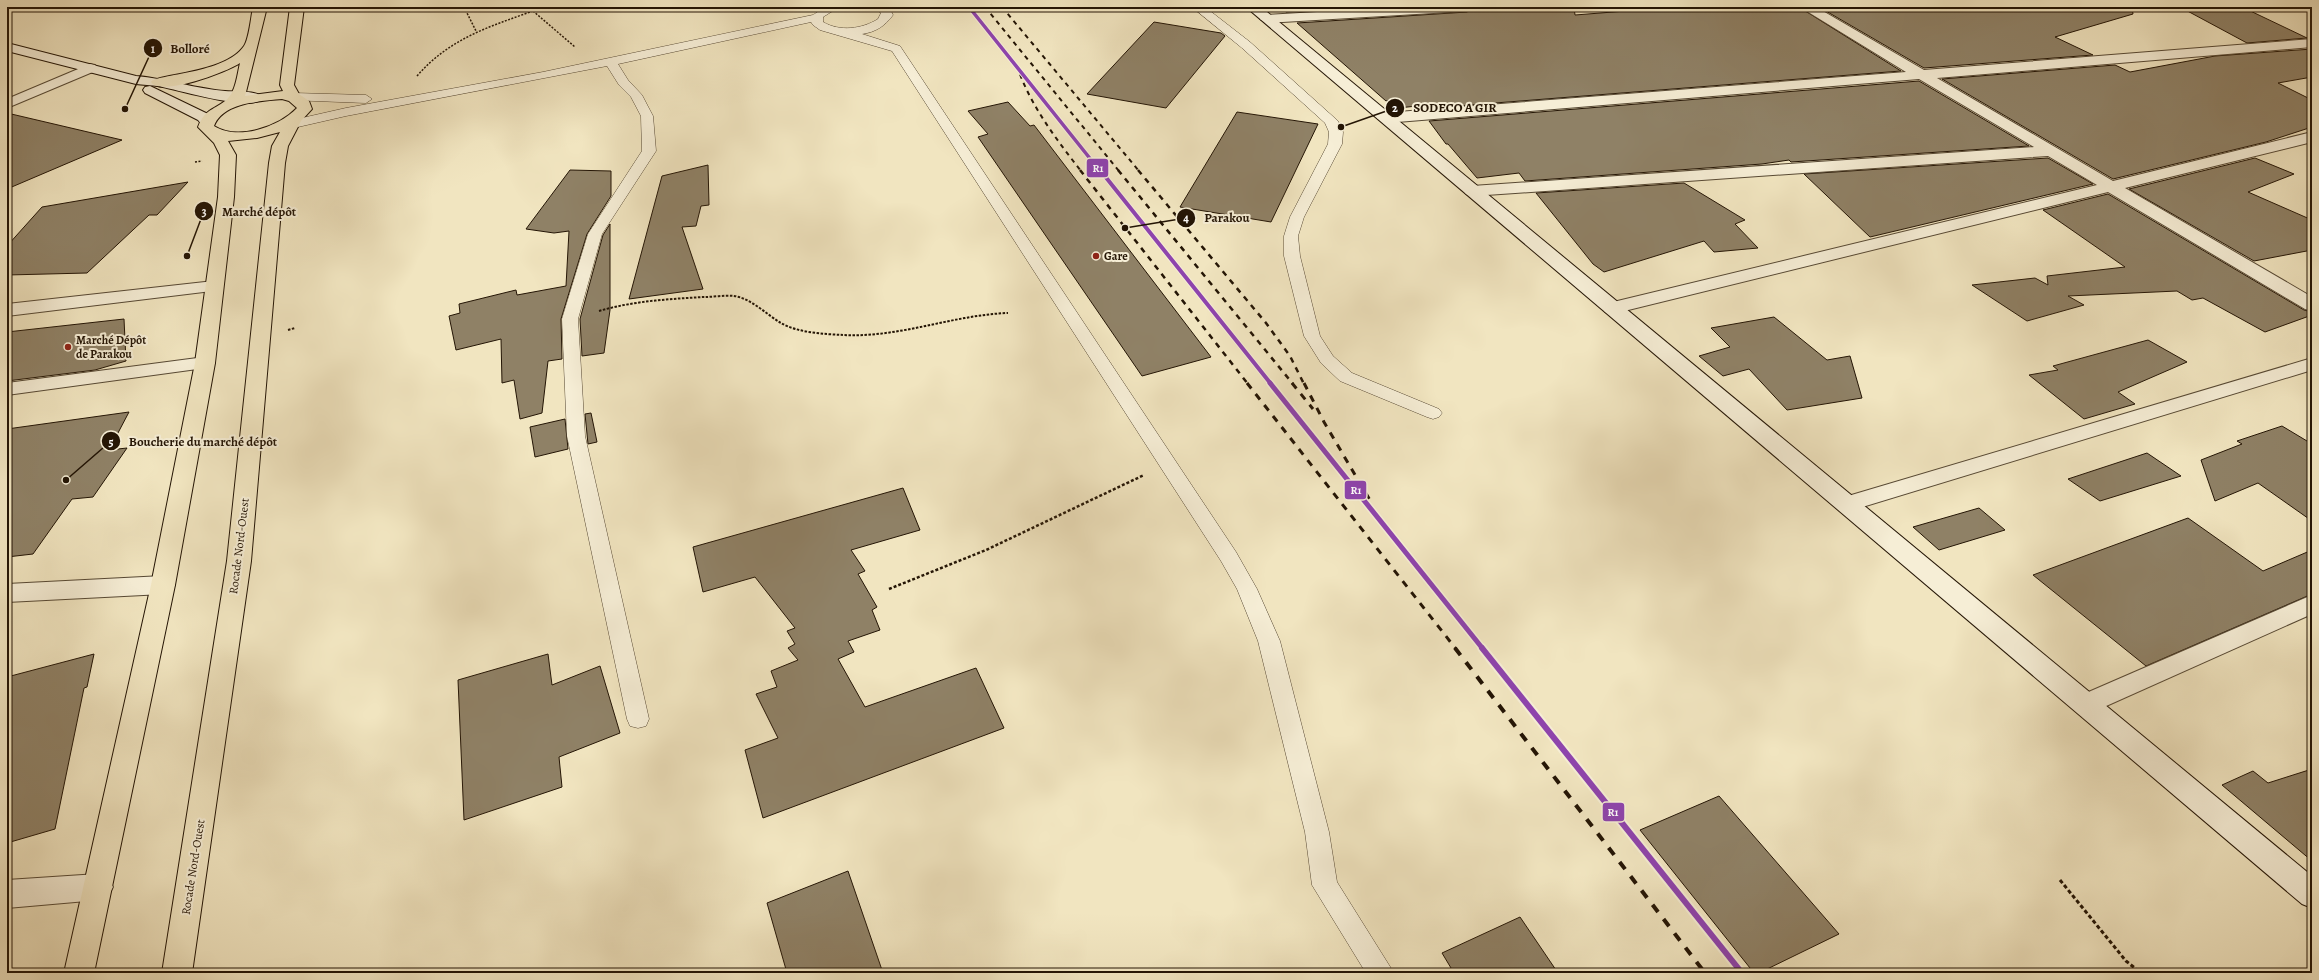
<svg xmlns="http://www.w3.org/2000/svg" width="2319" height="980" font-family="Alegreya,serif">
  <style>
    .building { fill: #8f8166; stroke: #241505 }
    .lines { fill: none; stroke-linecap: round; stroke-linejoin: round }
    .lane-casing { stroke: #574934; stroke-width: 1 }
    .street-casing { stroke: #574934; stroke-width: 2 }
    .secondary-casing { stroke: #241505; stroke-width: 2 }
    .primary-casing { stroke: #241505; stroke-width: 2 }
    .path-far3 { stroke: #241505; stroke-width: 1.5; stroke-dasharray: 2 1.5; stroke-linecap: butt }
    .path-far2 { stroke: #241505; stroke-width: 2; stroke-dasharray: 2.5 1.5; stroke-linecap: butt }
    .path-far1 { stroke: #241505; stroke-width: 2.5; stroke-dasharray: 3 2; stroke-linecap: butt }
    .path { stroke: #241505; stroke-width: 3; stroke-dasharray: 4 2.5; stroke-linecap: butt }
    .lane { fill: #f6eed6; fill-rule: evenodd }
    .street { fill: #f6eed6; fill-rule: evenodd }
    .secondary { fill: #f6eed6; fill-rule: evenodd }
    .primary { fill: #f1e5c0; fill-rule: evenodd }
    .rail-far3 { stroke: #241505; stroke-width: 2; stroke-dasharray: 4.5 4.5; stroke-linecap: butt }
    .rail-far2 { stroke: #241505; stroke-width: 2.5; stroke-dasharray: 5.5 5.5; stroke-linecap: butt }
    .rail-far1 { stroke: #241505; stroke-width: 3; stroke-dasharray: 7 7; stroke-linecap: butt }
    .rail { stroke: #241505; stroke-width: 4; stroke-dasharray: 9 9; stroke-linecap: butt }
    .rail-1-far3-casing { stroke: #f6eed6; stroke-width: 5.5 }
    .rail-1-far2-casing { stroke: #f6eed6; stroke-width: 6 }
    .rail-1-far1-casing { stroke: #f6eed6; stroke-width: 8 }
    .rail-1-casing { stroke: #f6eed6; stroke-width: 10 }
    .rail-1-far3 { stroke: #8e44ad; stroke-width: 3.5 }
    .rail-1-far2 { stroke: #8e44ad; stroke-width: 4 }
    .rail-1-far1 { stroke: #8e44ad; stroke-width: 5 }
    .rail-1 { stroke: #8e44ad; stroke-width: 6 }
    .poi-dot { fill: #8f2418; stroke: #f6eed6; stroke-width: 1.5 }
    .labels { text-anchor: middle; stroke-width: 4; stroke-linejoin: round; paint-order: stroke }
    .poi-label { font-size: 12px; font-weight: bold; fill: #241505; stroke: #f6eed6; text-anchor: start }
    .street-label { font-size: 12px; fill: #241505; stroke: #f6eed6 }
    .leader { fill: none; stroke: #241505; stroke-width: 1.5 }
    .callout-dot { fill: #241505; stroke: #f6eed6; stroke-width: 1.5 }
    .mark-label { font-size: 12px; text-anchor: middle; font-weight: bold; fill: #fff }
    .callout-label { font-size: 13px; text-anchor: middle; font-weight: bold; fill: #241505; stroke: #f6eed6; stroke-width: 4; stroke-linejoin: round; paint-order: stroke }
    .line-badge { stroke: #f6eed6; stroke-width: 1.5 }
    .badge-label { font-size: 11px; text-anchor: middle; font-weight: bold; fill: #fff }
  </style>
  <rect width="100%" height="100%" fill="#f1e5c0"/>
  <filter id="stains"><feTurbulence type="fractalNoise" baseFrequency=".005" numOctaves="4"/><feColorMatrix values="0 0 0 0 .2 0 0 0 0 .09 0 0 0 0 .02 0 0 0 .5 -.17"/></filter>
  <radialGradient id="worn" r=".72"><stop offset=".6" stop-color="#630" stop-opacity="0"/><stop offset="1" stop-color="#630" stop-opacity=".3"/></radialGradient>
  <!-- building -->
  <g class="building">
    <path d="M1280 7H1377L1286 12Z"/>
    <path d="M1475 7H1574L1575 15 1676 7H1799L1901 71 1419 109 1417 106 1398 108 1389 100 1386 101 1297 23 1467 12Z"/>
    <path d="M1819 7H2132L2133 14 2055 37 2093 55 1924 68Z"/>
    <path d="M2180 7H2242L2307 38 2247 43Z"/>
    <path d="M1154 22 1221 33 1225 36 1166 108 1087 94Z"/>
    <path d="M2312 49V77L2278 83 2312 100V127L2266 142 2113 179 1942 79 2115 65 2130 72 2215 56Z"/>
    <path d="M1919 81 2029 146 1791 162 1789 160 1762 164 1525 181 1519 173 1477 178 1448 144H1446L1429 121Z"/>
    <path d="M1008 102 1030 126 1034 125 1211 357 1142 376 978 137 988 134 968 111Z"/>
    <path d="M1237 112 1318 124 1271 222 1180 207Z"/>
    <path d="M7 113 122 140 7 189Z"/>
    <path d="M2048 158 2093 184 1870 237 1804 174Z"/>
    <path d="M2255 158 2294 174 2248 192 2312 220V250L2254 261 2129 189Z"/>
    <path d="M708 165 709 205 701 206 696 226 682 227 703 289 629 299 662 176Z"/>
    <path d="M570 170 611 171V196L587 234 561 319 562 359 548 361 542 413 520 419 514 380 502 383 501 339 456 350 449 316 460 313 459 304 516 290 517 295 566 286 569 231 554 233 526 229Z"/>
    <path d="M188 182 157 215H149L87 273 7 275V246L42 207Z"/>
    <path d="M1684 183 1745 220 1735 224 1758 248 1714 252 1704 241 1604 272 1593 264 1536 193Z"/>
    <path d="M2108 194 2304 310 2312 312V315L2265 332 2203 298 2192 300 2177 291 2068 296 2084 305 2027 321 1972 285 2035 278 2048 285 2047 276 2125 267 2043 210Z"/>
    <path d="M610 224V310L604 353 582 356 580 319 603 235Z"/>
    <path d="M1774 317 1827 360 1850 356 1862 398 1787 410 1749 369 1723 376 1699 356 1730 347 1711 328Z"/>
    <path d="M124 319 126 361 95 370 7 381V332Z"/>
    <path d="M2148 340 2187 362 2118 392 2135 404 2084 419 2029 375 2058 370 2053 366Z"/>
    <path d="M129 412 109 450 127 448 93 497 72 499 33 554 7 557V429Z"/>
    <path d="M591 413 597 442 588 444 585 414Z"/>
    <path d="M565 419 568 449 535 457 530 427Z"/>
    <path d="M2282 426 2312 444V521L2258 483 2215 501 2201 460 2242 444 2237 441Z"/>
    <path d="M2147 453 2181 476 2100 501 2068 479Z"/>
    <path d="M903 488 920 530 851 550 865 571 858 574 877 607 872 610 880 630 848 641 854 652 838 659 865 707 976 668 1004 728 763 818 745 750 778 738 756 694 777 687 771 671 798 660 788 648 795 644 787 631 795 628 755 577 703 592 693 547Z"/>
    <path d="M1979 508 2005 530 1939 550 1913 527Z"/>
    <path d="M2188 518 2263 571 2312 550V594L2146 666 2033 575Z"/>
    <path d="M94 654 87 687 84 688 55 829 7 843V677Z"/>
    <path d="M548 654 552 685 600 666 620 733 559 757 562 787 464 820 458 680Z"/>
    <path d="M2312 769V861L2222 785 2253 771 2268 783Z"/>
    <path d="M1719 796 1839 934 1759 973H1754L1640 830Z"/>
    <path d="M848 871 883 973H787L767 903Z"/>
    <path d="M1520 917 1558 973H1454L1442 953Z"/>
  </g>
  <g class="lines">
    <!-- lane casing -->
    <g class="lane-casing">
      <g id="lane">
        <path d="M825 7H839L823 17V22C840 32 862 29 878 19L881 13 873 7 890 9 893 15C885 26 876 32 862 34L900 46 1236 552 1257 589 1280 641 1329 832 1337 882 1394 973H1366L1312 885 1305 832 1258 641 1237 589 1221 561 892 51 820 30 813 25 811 22 618 64 628 80 642 95 653 116 656 151 602 234 578 319 585 436 649 719 646 726 638 728 630 726 627 719 567 436 562 319 588 234 642 151 641 116 631 97 619 85 607 66 346 116 276 132 269 128 271 125 346 108 543 72 813 15Z"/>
        <path d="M1192 7H1205L1250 42 1338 121 1343 132 1342 144 1304 217 1298 236 1300 256 1320 336 1333 356 1352 373 1439 409 1442 413 1439 417 1433 419 1427 417 1340 381 1321 363 1304 336 1284 256V236L1290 217 1328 144 1329 132 1325 123 1242 48Z"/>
        <path d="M293 93 366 95 372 99 366 103 289 100 287 97 289 94Z"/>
      </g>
    </g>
    <!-- street casing -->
    <g class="street-casing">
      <g id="street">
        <path d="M1402 7H1474L1467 11 1267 23 1260 19 1267 15Z"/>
        <path d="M1800 7H1816L1924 70 2312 39V47L1937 78 2113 181 2312 132V142L2125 188 2312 297V311L2305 309 2108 192 1612 314 1605 312 1603 308 1605 304 2097 185 2048 156 1472 196 1466 194 1464 191 1466 188 1472 186 2034 147 1919 79 1385 123 1377 118 1385 113 1906 72Z"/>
        <path d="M90 64 95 65 97 68 95 71 7 108V99Z"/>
        <path d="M214 281 220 282 223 286 220 290 7 316V304Z"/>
        <path d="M205 357 212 359 215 363 212 367 7 395V383Z"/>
        <path d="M2312 358V370L1846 512 1838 509 1835 504 1838 499Z"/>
        <path d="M163 576 171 579 175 585 171 591 163 594 7 602V584Z"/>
        <path d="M2312 595V614L2095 711 2086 714 2077 711 2073 704 2077 697Z"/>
        <path d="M98 874 108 878 113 887 108 896 98 900 7 908V880Z"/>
      </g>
    </g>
    <!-- secondary casing -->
    <g class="secondary-casing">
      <g id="secondary">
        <path d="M1246 7H1261L2312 876V908L2302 904Z"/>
        <path d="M7 43 136 76C166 78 195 89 225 91 235 92 258 90 263 98 253 113 175 89 158 86 151 85 143 85 136 84L7 51Z"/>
        <path d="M150 86 208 114 215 122 207 127 202 125 198 120 145 93 143 90 145 87Z"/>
      </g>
    </g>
    <!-- primary casing -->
    <g class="primary-casing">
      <path id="primary" d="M253 7H267L245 96 283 91 280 85 290 7H304L294 85 299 94 309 101 312 109 301 121 288 146 285 163 251 561 192 973H162L227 561 269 163 272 146 280 132 257 138 228 141 236 155 234 197 215 363 175 585 94 973H64L151 585 195 363 218 197 220 155 214 143 198 127C205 109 212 111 225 101 236 93 237 75 240 63 227 72 161 97 151 82 156 74 225 74 244 46 249 39 251 17 253 7ZM282 99 289 101 297 108C279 127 238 141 214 126 223 102 261 101 282 99Z"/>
    </g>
    <!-- path-far3 -->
    <g class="path-far3">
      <path d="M464 7 476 31"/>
      <path d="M533 11 575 47"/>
      <path d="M417 76C449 39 488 27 533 11L538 7"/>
      <path d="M195 162 202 161"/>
    </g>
    <!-- path-far2 -->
    <g class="path-far2">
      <path d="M599 311C633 301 669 299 704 297 713 297 725 295 734 296 751 298 767 315 781 323 798 333 825 334 843 335 900 338 952 315 1008 313"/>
      <path d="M288 330 295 328"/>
    </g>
    <!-- path-far1 -->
    <path class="path-far1" d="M889 589 986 550 1144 475"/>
    <!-- path -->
    <path class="path" d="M2060 880 2126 961 2141 973"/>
    <!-- lane -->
    <use href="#lane" class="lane"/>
    <!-- street -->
    <use href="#street" class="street"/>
    <!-- secondary -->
    <use href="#secondary" class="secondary"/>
    <!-- primary -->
    <use href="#primary" class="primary"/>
    <!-- rail-far3 -->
    <g class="rail-far3">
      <path d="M985 7 1119 171"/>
      <path d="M1002 7 1139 171"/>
      <path d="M1017 66C1030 105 1056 139 1081 171"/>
    </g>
    <!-- rail-far2 -->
    <g class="rail-far2">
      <path d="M1080 170 1248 384"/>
      <path d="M1118 170 1293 384"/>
      <path d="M1138 170 1266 323 1290 356 1304 384"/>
    </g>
    <!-- rail-far1 -->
    <g class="rail-far1">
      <path d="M1247 383 1456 649"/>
      <path d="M1292 383 1313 409"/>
      <path d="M1304 383 1324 422 1371 502"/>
      <path d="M1283 400 1483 649"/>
    </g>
    <!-- rail -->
    <g class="rail">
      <path d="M1455 648 1705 973"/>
      <path d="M1482 648 1742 973"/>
    </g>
    <!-- rail-1-far3 casing -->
    <g class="rail-1-far3-casing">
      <path id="rail-1-far3" d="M969 7 1100 171"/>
    </g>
    <!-- rail-1-far2 casing -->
    <g class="rail-1-far2-casing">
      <path id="rail-1-far2" d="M1100 170 1271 384"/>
    </g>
    <!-- rail-1-far1 casing -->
    <g class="rail-1-far1-casing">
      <path id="rail-1-far1" d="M1270 383 1483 649"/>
    </g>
    <!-- rail-1 casing -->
    <g class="rail-1-casing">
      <path id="rail-1" d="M1482 648 1742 973"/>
    </g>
    <!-- rail-1-far3 -->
    <use href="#rail-1-far3" class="rail-1-far3"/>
    <!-- rail-1-far2 -->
    <use href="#rail-1-far2" class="rail-1-far2"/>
    <!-- rail-1-far1 -->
    <use href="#rail-1-far1" class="rail-1-far1"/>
    <!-- rail-1 -->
    <use href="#rail-1" class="rail-1"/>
  </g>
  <!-- markers -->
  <g class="poi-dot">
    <circle cx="1096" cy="256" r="4"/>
    <circle cx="68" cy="347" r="4"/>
  </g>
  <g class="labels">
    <!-- poi labels -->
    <g class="poi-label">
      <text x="1104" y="260">Gare</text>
      <text x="76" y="344">Marché Dépôt<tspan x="76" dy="14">de Parakou</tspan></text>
    </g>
    <!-- street labels -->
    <g class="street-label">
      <text transform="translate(239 546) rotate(-83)" y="4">Rocade Nord-Ouest</text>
      <text transform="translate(193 867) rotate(-81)" y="4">Rocade Nord-Ouest</text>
    </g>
  </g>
  <!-- callouts -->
  <path class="leader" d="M125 109L153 48M1341 127L1395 108M187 256L204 211M1125 228L1186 218M66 480L111 441"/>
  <g class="callout-dot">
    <circle cx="125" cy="109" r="4"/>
    <circle cx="1341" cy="127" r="4"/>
    <circle cx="187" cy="256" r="4"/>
    <circle cx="1125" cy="228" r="4"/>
    <circle cx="66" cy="480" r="4"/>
    <circle cx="153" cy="48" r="10"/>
    <circle cx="1395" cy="108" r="10"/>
    <circle cx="204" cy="211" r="10"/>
    <circle cx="1186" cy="218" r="10"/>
    <circle cx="111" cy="441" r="10"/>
  </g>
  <g class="mark-label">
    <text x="153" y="53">1</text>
    <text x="1395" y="112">2</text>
    <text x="204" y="216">3</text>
    <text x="1186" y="222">4</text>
    <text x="111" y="446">5</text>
  </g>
  <g class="callout-label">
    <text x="190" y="53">Bolloré</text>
    <text x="1455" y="112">SODECO A GIR</text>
    <text x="259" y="216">Marché dépôt</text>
    <text x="1227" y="222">Parakou</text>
    <text x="203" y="446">Boucherie du marché dépôt</text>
  </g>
  <g class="line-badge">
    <rect x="1086" y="158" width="23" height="20" rx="4" fill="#8e44ad"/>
    <rect x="1344" y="480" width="23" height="20" rx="4" fill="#8e44ad"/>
    <rect x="1602" y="802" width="23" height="20" rx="4" fill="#8e44ad"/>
  </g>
  <g class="badge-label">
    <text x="1098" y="172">R1</text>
    <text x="1356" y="494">R1</text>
    <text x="1613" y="816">R1</text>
  </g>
  <!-- margin -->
  <rect width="2319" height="980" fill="none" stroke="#f1e5c0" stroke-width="24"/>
  <rect x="8" y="8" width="2303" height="964" fill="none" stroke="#241505" stroke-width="2"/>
  <rect x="12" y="12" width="2295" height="956" fill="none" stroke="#241505"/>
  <rect width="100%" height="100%" filter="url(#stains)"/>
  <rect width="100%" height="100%" fill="url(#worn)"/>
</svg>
